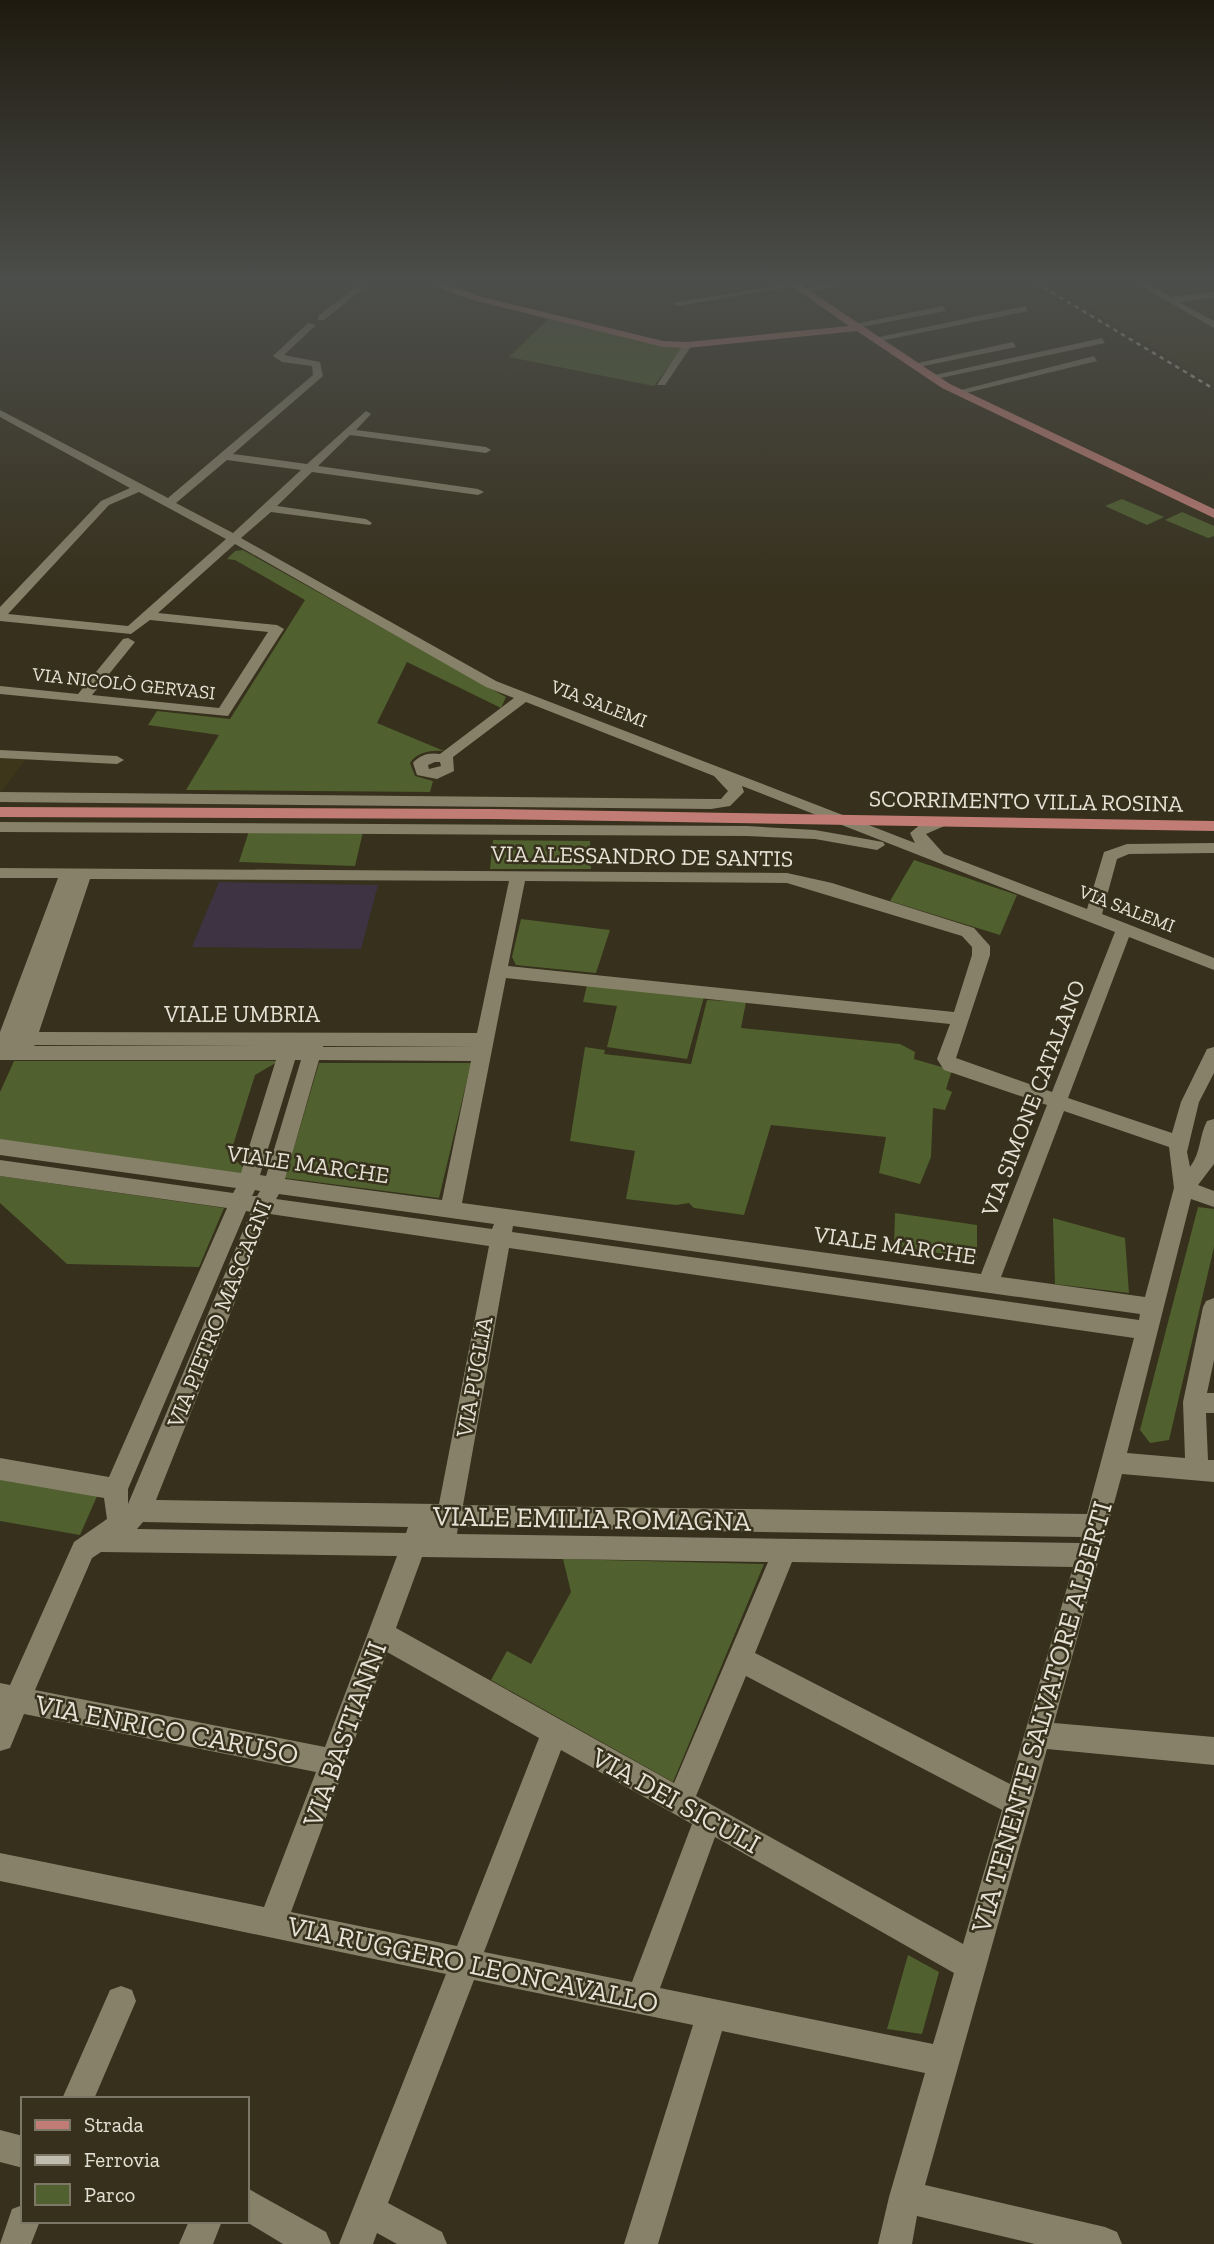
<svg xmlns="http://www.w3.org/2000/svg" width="1214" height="2244" font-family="'Zilla Slab',serif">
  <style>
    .built { fill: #3d361a }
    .education { fill: #3e3342 }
    .green { fill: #50602e }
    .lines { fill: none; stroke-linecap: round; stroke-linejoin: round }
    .minor { fill: #87816a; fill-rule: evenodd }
    .major { fill: #c17d75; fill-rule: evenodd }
    .rail { stroke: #c0bdae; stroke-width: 2.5; stroke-dasharray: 4.5 4.5; stroke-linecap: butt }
    .labels { text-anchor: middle; stroke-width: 5; stroke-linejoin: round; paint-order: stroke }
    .far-street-label { font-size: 19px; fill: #e5e2d5; stroke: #36301c }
    .street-label { font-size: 23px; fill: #e5e2d5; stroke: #36301c }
    .near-street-label { font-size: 28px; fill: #e5e2d5; stroke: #36301c }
  </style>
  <rect width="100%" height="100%" fill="#36301c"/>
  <!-- built -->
  <g class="built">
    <path d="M1043 283H1214V383L1046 284Z"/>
    <path d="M0 757 26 759 0 793Z"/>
  </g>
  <!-- education -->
  <path class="education" d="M219 882 378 885 361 949 192 947Z"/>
  <!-- green -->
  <g class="green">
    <path d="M548 319 683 347 654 386 509 357Z"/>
    <path d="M1122 499 1164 517 1147 525 1105 506Z"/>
    <path d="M1182 512 1214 526V536L1208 538 1165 520Z"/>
    <path d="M243 550 506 697 501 708 407 662 377 723 444 751C431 750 417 752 410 763L415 776 433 781 430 792 186 790 219 735 148 725 157 711 230 719 305 600 235 560 227 559 235 551Z"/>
    <path d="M249 831 363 832 355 866 239 862Z"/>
    <path d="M493 840 590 841 591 869H490Z"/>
    <path d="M914 860 1017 895 1000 935 890 901Z"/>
    <path d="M521 919 610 930 596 973 516 965 512 957Z"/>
    <path d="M587 985 704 997 687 1059 607 1047 617 1006 583 1002Z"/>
    <path d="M707 1000 746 1002 741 1028 900 1044 915 1052 914 1059 952 1070 946 1089 952 1092 945 1110 933 1108 931 1157 920 1184 879 1173 886 1137 771 1125 744 1215 694 1208 689 1203 676 1205 626 1199 635 1151 570 1141 585 1047 605 1050 604 1054 691 1064Z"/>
    <path d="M14 1061H279L255 1075 230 1155 246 1170 244 1174 0 1141V1092Z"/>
    <path d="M319 1063H471L439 1198 285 1178Z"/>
    <path d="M0 1176 224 1208 199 1267 67 1264 0 1203Z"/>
    <path d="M1198 1207 1214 1209V1247L1169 1440 1150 1443 1140 1430Z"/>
    <path d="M895 1213 977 1225V1259L894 1246Z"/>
    <path d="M1053 1218 1125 1238 1129 1293 1055 1284Z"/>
    <path d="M0 1477 98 1494 80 1535 0 1521Z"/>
    <path d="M563 1559 764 1564 673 1782 491 1680 507 1651 531 1664 571 1592Z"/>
    <path d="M908 1955 939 1972 922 2034 887 2029Z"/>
  </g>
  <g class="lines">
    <!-- minor -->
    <g class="minor">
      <path d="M361 283H370L324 320H318V316Z"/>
      <path d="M793 283 799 285 678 306 673 303Z"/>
      <path d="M831 283H850L803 293 799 290Z"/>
      <path d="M1136 283H1146L1171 297 1214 292V298L1179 302 1214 321V328Z"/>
      <path d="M943 306 946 311 855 328 850 325Z"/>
      <path d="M1025 306 1028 311 875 342 870 339Z"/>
      <path d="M308 323 316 325 284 355 320 362 323 376 233 454 307 464 366 411 371 414 356 430 486 447 491 450 486 453 350 435 318 466 478 489 484 492 478 495 312 472 277 506 366 519 372 523 370 525 271 512 241 538 496 681 915 843 910 833 922 823 949 818V824L926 834 944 854 1087 909 1104 852 1127 844 1214 843V853L1129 854 1117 859 1102 914 1214 958V970L1129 937 1068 1098 1172 1133 1181 1102 1207 1049 1214 1047V1073L1199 1102 1187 1152 1190 1167C1201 1153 1199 1136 1207 1121L1214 1119V1164L1198 1185 1214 1191V1207L1191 1199 1127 1453 1185 1458 1183 1402 1203 1307 1206 1301 1214 1298V1360L1207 1393H1214V1413H1206L1208 1460H1214V1482L1122 1474 1054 1723 1214 1737V1765L1047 1749 925 2185 1105 2227 1117 2232 1122 2244H1035L917 2216 912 2244H878L889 2197 925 2073 722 2031 658 2244H624L693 2025 474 1980 388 2203 442 2232 447 2244H397L377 2233 373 2244H339L446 1974 0 1881V1853L264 1907 316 1772 24 1714 10 1748 0 1751V1683L10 1685 74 1542 107 1519 104 1498 0 1480V1458L109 1477 227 1208 0 1176V1160L233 1193 236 1188 0 1155V1139L241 1173 276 1060H0V1032L58 878H0V868L787 873 832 883 974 928 990 946V955L956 1058 1052 1092 1115 932 742 786 744 792 730 806 711 809 0 802V792L711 799H721L728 791 714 776 526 702 453 757 454 771 437 779 417 775 413 763C419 755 430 752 440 754L514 698 486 687 235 544 158 613 277 625 284 629 228 716 0 694V686L78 694 123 639 128 638 135 642 92 695 219 708 268 632 150 620 131 634 0 621V607L101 501 130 488 0 417V410L168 498 313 375 312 366 282 362 273 356ZM227 460 301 470 233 533 176 503ZM139 492 226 539 128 626 8 614 109 505ZM435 762H440L441 766 429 769 428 765ZM90 879 509 881 477 1033 39 1032ZM525 881 787 883 962 936 972 947V955L954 1012 508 966ZM506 978 950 1024 937 1059 944 1070 1047 1105 981 1274 462 1203ZM35 1045 281 1046H34ZM323 1046H474L323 1047ZM295 1060H301L267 1173 266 1176 260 1175ZM319 1060 471 1061 442 1200 285 1179ZM1064 1111 1169 1147 1174 1188 1145 1297 1001 1277ZM255 1190 260 1191 257 1196H252ZM279 1194 494 1224 492 1229 276 1199ZM246 1211 251 1212 128 1504V1489ZM270 1214 489 1246 439 1504 156 1500ZM513 1226 1140 1314 1139 1320 512 1232ZM509 1248 1134 1338 1087 1514 463 1505ZM143 1522 408 1527 406 1533 137 1529ZM458 1527 1081 1537 1080 1543 457 1534ZM101 1552 397 1556 325 1747 35 1690 92 1558ZM422 1557 768 1562 674 1783 396 1628ZM792 1562 1073 1567 1010 1784 755 1653ZM387 1652 539 1738 457 1946 291 1912ZM746 1676 1002 1810 963 1944 696 1796ZM561 1750 692 1824 632 1982 484 1952ZM715 1837 954 1973 933 2044 660 1988Z"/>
      <path d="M1102 338 1105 343 931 380 926 377Z"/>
      <path d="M1013 342 1016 347 914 368 909 365Z"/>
      <path d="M684 343 692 345 665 385H657Z"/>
      <path d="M1094 356 1097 361 958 395 953 392Z"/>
      <path d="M0 750 117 756 124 760 117 764 0 758Z"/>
      <path d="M0 822 747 826 815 830 883 842 885 845 877 850 815 839 747 836 0 832Z"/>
      <path d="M121 1986 132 1990 136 2001 94 2099H62L110 1990Z"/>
      <path d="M0 2130 23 2136V2168L0 2162Z"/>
      <path d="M247 2188 326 2232 331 2244H283L245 2221Z"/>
      <path d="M23 2205V2221H40L31 2244H0L12 2209Z"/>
      <path d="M189 2221H222L213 2244H179Z"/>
    </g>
    <!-- major -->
    <g class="major">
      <path d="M426 283H440L482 297 663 341 687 342 849 326 787 283H798L950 384 1214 509V518L942 388 857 331 687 348 663 347 476 301Z"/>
      <path d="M0 807 489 809 1214 821V831L489 819 0 817Z"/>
    </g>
    <!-- rail -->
    <path class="rail" d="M1036 283 1214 389"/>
  </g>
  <!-- sky -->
  <linearGradient id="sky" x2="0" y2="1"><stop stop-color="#1e1a0f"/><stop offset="0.47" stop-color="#4c4e4b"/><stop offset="1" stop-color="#4c4e4b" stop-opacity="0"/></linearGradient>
  <rect width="1214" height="597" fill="url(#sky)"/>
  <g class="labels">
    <!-- far-street labels -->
    <g class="far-street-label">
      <text transform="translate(124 683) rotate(6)" y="7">VIA NICOLÒ GERVASI</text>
      <text transform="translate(599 703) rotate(21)" y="7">VIA SALEMI</text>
      <text transform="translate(1127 908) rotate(21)" y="7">VIA SALEMI</text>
    </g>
    <!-- street labels -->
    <g class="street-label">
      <text transform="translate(1026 801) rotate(1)" y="8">SCORRIMENTO VILLA ROSINA</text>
      <text transform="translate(642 856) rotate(1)" y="8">VIA ALESSANDRO DE SANTIS</text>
      <text x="242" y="1022">VIALE UMBRIA</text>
      <text transform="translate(1033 1098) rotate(-69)" y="8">VIA SIMONE CATALANO</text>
      <text transform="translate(308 1164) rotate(8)" y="8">VIALE MARCHE</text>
      <text transform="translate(895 1245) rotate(8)" y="8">VIALE MARCHE</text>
      <text transform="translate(219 1314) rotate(-68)" y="8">VIA PIETRO MASCAGNI</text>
      <text transform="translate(474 1377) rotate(-80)" y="8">VIA PUGLIA</text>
    </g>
    <!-- near-street labels -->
    <g class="near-street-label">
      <text transform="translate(592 1518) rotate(1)" y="10">VIALE EMILIA ROMAGNA</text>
      <text transform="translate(1041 1717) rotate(-74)" y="10">VIA TENENTE SALVATORE ALBERTI</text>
      <text transform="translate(167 1729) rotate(11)" y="10">VIA ENRICO CARUSO</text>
      <text transform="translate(344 1734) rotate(-70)" y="10">VIA BASTIANNI</text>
      <text transform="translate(676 1800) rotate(29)" y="10">VIA DEI SICULI</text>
      <text transform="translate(473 1964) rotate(12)" y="10">VIA RUGGERO LEONCAVALLO</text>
    </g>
  </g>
  <!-- legend -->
  <rect x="21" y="2097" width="228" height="126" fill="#36301c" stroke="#7c7766" stroke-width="2"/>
  <rect x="35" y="2120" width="35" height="10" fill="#c17d75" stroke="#7c7766" stroke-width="2"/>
  <text x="84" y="2132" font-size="21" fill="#e5e2d5">Strada</text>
  <rect x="35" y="2155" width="35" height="10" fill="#c0bdae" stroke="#7c7766" stroke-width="2"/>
  <text x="84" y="2167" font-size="21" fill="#e5e2d5">Ferrovia</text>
  <rect x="35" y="2184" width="35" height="21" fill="#50602e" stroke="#7c7766" stroke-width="2"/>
  <text x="84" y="2202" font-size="21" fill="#e5e2d5">Parco</text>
</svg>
